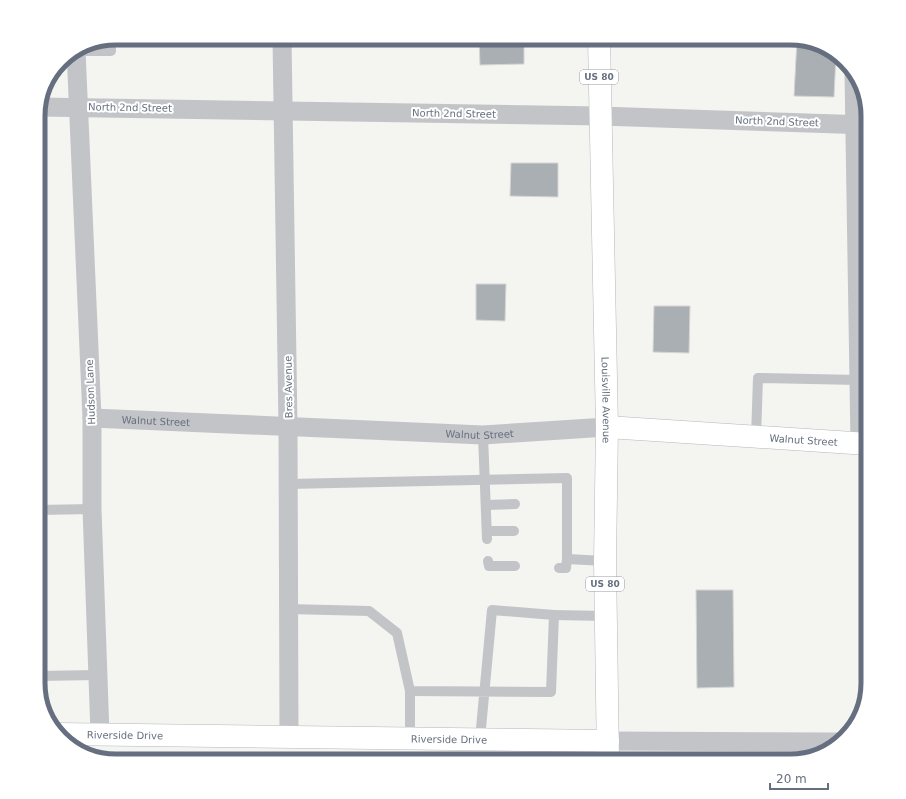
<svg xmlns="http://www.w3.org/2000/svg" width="906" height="799" font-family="'DejaVu Sans',sans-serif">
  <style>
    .building { fill: #aaafb4; stroke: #d5d5d3 }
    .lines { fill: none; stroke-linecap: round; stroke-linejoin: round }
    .secondary-casing { stroke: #b4b7bc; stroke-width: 23 }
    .primary-casing { stroke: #b5b7bb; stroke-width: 23 }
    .lane { stroke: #c2c4c8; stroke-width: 10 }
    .street { stroke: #c2c4c8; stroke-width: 19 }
    .secondary { stroke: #fff; stroke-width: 22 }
    .primary { stroke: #fff; stroke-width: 22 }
    .labels { text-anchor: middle; stroke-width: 4; stroke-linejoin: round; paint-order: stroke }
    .shield { fill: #fff; stroke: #949aa5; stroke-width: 1 }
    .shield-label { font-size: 9px; font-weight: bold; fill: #666f7f }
    .street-label { font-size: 10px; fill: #666f7f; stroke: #fff }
    .rim { fill: none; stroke: #666f7f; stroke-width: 5 }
  </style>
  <rect width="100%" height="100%" fill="#f4f4f1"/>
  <!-- building -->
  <g class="building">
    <path d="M479 38H524V64L480 65Z"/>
    <path d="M797 39 820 44 836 55 834 97 794 96Z"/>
    <path d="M511 163H558V197L510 196Z"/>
    <path d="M476 284H506L505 321 476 320Z"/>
    <path d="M654 306H690L689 353 653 352Z"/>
    <path d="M696 590H733L734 687 697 688Z"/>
  </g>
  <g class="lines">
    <!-- secondary casing -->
    <g class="secondary-casing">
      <g id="secondary">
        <path id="s2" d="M607 427 868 444"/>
        <path id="s3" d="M58 734 608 741"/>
      </g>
    </g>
    <!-- primary casing -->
    <g class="primary-casing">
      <g id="primary">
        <path id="s4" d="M599 38 607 427 605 561 608 761"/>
      </g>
    </g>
    <!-- lane -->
    <g class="lane">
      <path d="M76 51H111V39"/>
      <path d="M483 435 487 539"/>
      <path d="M756 437 758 378 859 380"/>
      <path d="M288 484 567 478V559L605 561"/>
      <path d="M486 505 515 504"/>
      <path d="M38 510 92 509"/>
      <path d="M487 531H514"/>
      <path d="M488 561 489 566H515"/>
      <path d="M559 568H566L567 559"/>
      <path d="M288 609 369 611 397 633 410 691 551 692 554 615 492 610 480 739"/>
      <path d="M554 615 606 616"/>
      <path d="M38 676 97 675"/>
      <path d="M410 738V691"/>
    </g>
    <!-- street -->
    <g class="street">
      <path d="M282 38 288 427 289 736"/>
      <path d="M76 50 92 418V509L100 734"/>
      <path d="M854 73 860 443"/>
      <path d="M39 107 600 116 868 125"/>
      <path id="s1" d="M92 418 483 435 607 427"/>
      <path d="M608 741 839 742"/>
    </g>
    <!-- secondary -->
    <use href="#secondary" class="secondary"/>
    <!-- primary -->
    <use href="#primary" class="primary"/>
  </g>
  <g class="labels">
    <!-- shield labels -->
    <g class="shield">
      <rect x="580" y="70" width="38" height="14" rx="3"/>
      <rect x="586" y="577" width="38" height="14" rx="3"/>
    </g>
    <g class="shield-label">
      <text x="599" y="80">US 80</text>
      <text x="605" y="587">US 80</text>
    </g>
    <!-- street labels -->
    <g class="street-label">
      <text transform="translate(130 107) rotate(1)" y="4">North 2nd Street</text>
      <text transform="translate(454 113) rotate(1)" y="4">North 2nd Street</text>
      <text transform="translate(777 121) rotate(2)" y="4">North 2nd Street</text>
      <text transform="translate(288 387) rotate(-91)" y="4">Bres Avenue</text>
      <text transform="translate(90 392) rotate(-92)" y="4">Hudson Lane</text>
      <text dy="4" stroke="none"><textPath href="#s4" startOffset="362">Louisville Avenue</textPath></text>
      <text dy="4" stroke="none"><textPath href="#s1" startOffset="64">Walnut Street</textPath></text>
      <text dy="4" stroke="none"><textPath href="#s1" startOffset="388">Walnut Street</textPath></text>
      <text dy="4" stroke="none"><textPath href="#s2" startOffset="197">Walnut Street</textPath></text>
      <text dy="4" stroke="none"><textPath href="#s3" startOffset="67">Riverside Drive</textPath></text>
      <text dy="4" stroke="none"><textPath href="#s3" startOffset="391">Riverside Drive</textPath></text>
    </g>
  </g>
  <!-- crop -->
  <path d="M0 0H906V799H0ZM116 45H790A71 71 0 0 1 861 116V683A71 71 0 0 1 790 754H116A71 71 0 0 1 45 683V116A71 71 0 0 1 116 45Z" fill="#fff" fill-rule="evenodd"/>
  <path class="rim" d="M116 45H790A71 71 0 0 1 861 116V683A71 71 0 0 1 790 754H116A71 71 0 0 1 45 683V116A71 71 0 0 1 116 45Z"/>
  <!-- scale -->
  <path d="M770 783v6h58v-6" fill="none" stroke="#666f7f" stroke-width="2"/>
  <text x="776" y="783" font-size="12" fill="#666f7f" stroke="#ffffff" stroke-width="3" paint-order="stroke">20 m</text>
</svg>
